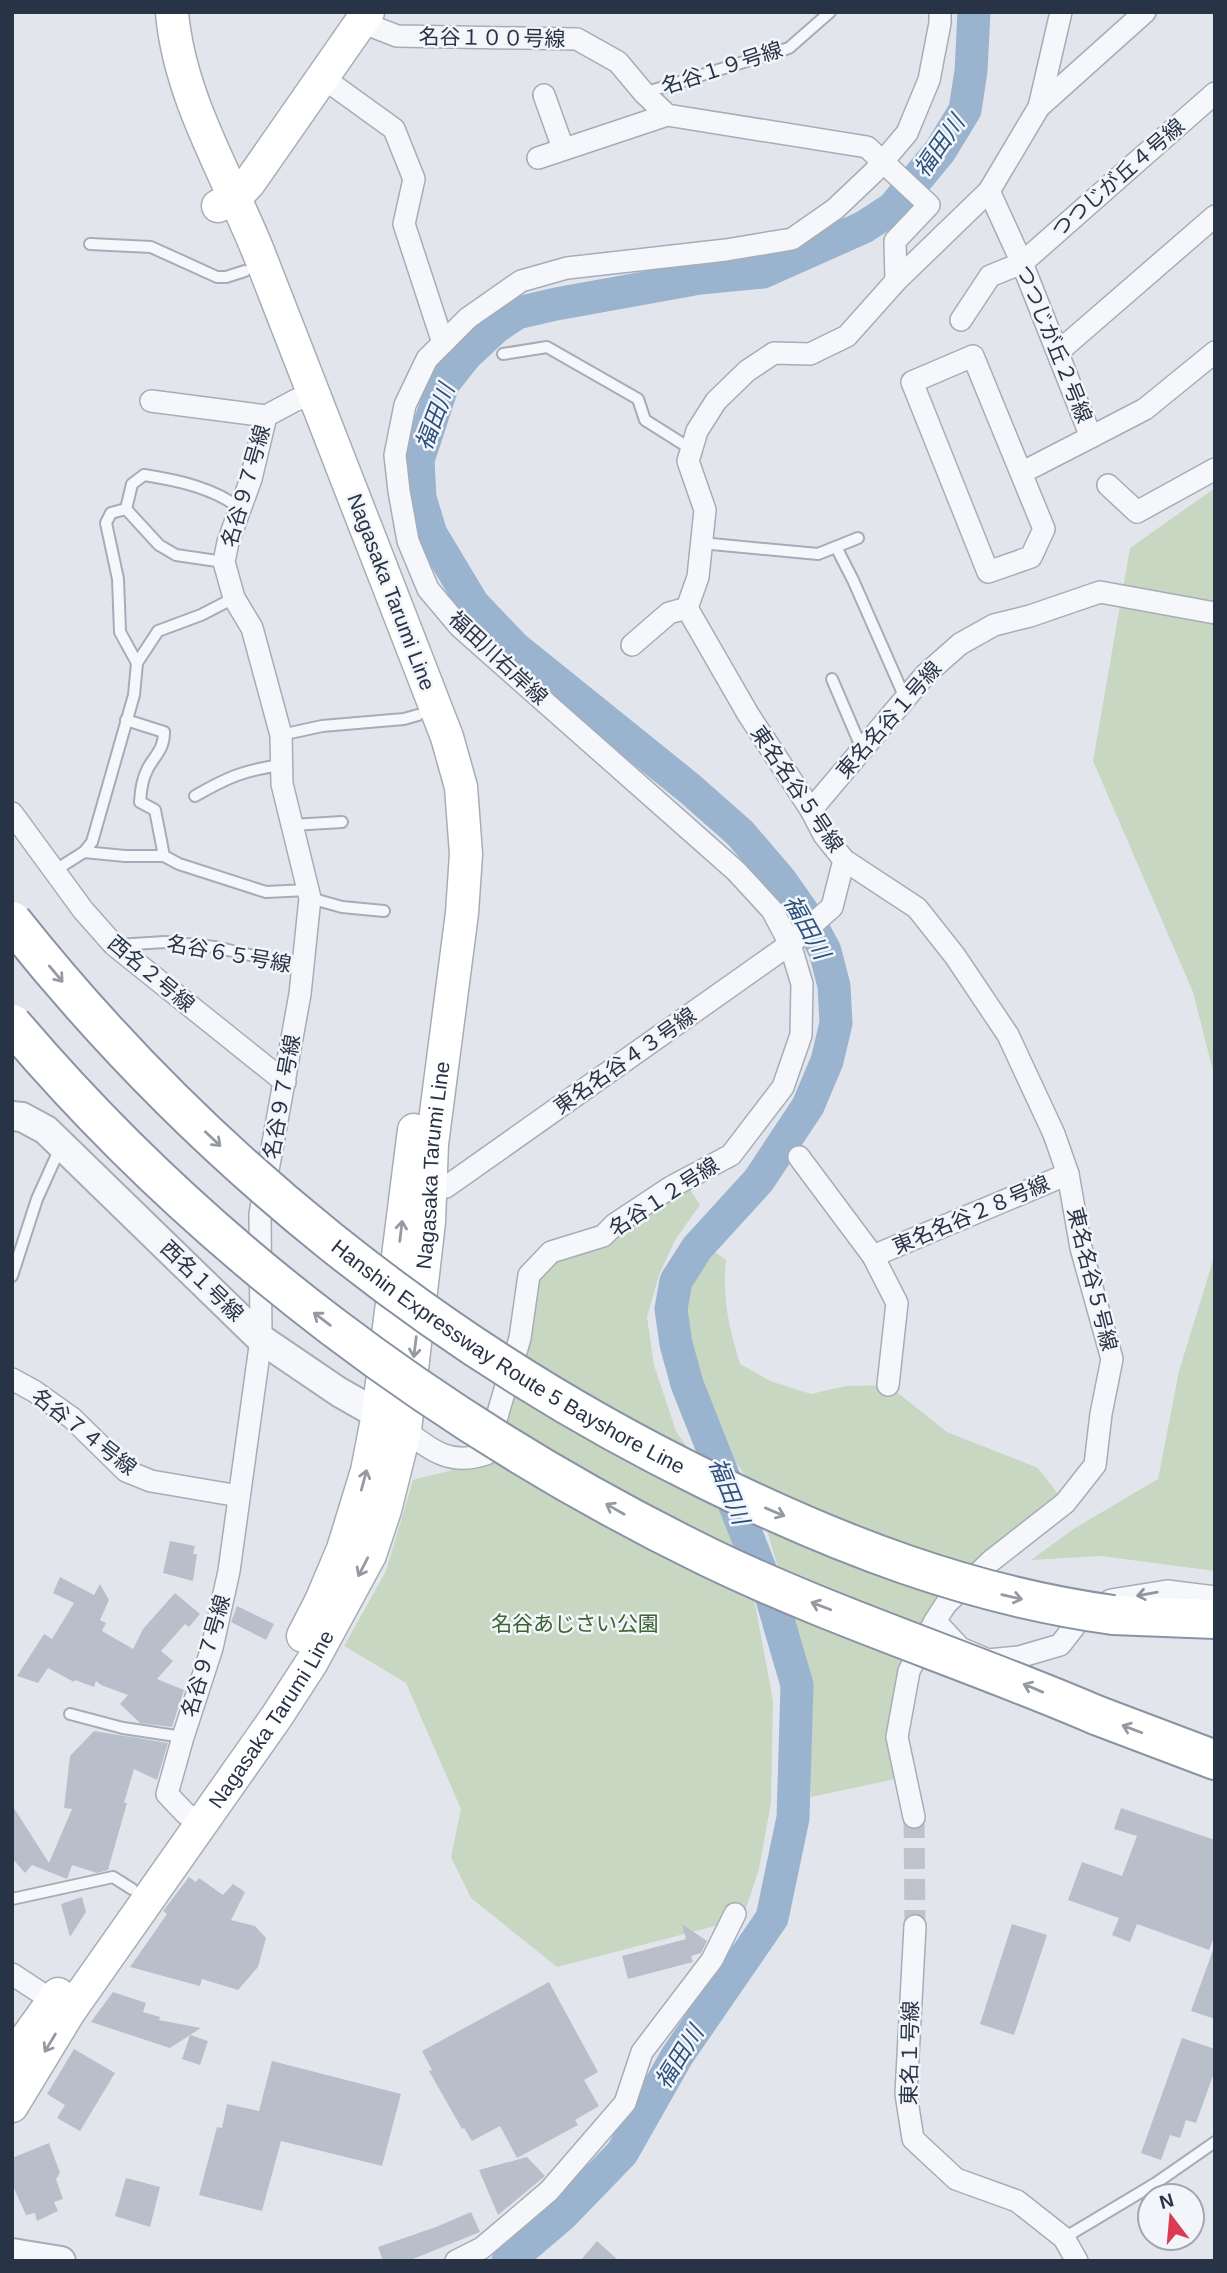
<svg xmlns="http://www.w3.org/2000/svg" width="1227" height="2273" font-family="Helvetica,'Noto Sans JP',sans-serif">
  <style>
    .green { fill: #c8d7c2 }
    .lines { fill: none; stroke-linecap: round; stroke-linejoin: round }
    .river { stroke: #9ab4cf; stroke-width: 33 }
    .building { fill: #b9bfca }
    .minor-tunnel { stroke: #bdc2cb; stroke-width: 21; stroke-dasharray: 21 10; stroke-linecap: butt }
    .service-casing { stroke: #a6adb7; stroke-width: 14 }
    .minor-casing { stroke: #a6adb7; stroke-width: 24 }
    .tertiary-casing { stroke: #a6adb7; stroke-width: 32 }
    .secondary-casing { stroke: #a6adb7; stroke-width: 35 }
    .motorway-casing { stroke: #8893a4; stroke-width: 42 }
    .service { stroke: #f6f7fa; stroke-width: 10 }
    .minor { stroke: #f6f7fa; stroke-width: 21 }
    .tertiary { stroke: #f6f7fa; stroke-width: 28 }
    .secondary { stroke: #fff; stroke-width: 32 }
    .motorway { stroke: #fff; stroke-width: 38 }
    .motorway-bridge-casing { stroke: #8893a4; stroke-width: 42; stroke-linecap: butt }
    .motorway-bridge { stroke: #fff; stroke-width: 38 }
    .oneway { stroke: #9499a2 }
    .oneway2 { stroke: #8f95a0 }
    .labels { text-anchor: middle; stroke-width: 5; stroke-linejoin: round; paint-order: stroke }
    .street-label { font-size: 21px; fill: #283346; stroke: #f2f5f9 }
    .park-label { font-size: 21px; fill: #3d6334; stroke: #f2f5f9 }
    .water-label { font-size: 23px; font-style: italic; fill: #2d517f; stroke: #f2f5f9 }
  </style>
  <rect width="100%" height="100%" fill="#e2e6ec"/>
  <!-- green -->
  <g class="green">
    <path d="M1215 488V1079L1193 992 1093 761 1130 548Z"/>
    <path d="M687 1185 700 1205 675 1240 659 1275 647 1317 654 1365 676 1431 709 1479 736 1538 754 1598 773 1701 771 1803 759 1869 738 1932 719 1925 557 1967 471 1898 451 1857 461 1809 406 1683 344 1646 386 1571 413 1480 496 1459 530 1340 540 1272 553 1260Z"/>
    <path d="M708 1247 726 1260C722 1299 729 1327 740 1364L770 1381 811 1394 846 1386 888 1385 947 1432 1038 1468 1065 1503 991 1561 909 1671 905 1777 811 1797 803 1664 797 1632 763 1517 744 1474 724 1445 699 1389 684 1344 682 1311Z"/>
    <path d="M1215 1254V1571L1101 1556 1031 1560 1075 1528 1158 1479 1179 1371Z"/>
  </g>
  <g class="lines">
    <!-- river -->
    <path class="river" d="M508 2261 561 2216 622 2153 677 2056 772 1918 793 1818 797 1685 772 1599 687 1384 676 1344 671 1309 676 1281 697 1248 759 1180 808 1106 827 1061 836 1023 834 986 825 951 809 921 781 881 740 833 689 788 514 647 473 604 431 534 420 498 418 460 443 384 466 355 496 327 517 313 556 304 700 278 763 272 864 227 893 208 940 151 965 110 971 71 974 12"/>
  </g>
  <!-- building -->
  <g class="building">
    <path d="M170 1541 195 1546 193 1554H197L193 1581 163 1573Z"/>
    <path d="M60 1577 94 1595 100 1584 109 1600 100 1620 106 1623 102 1631 133 1649 143 1629 175 1593 200 1614 189 1627 185 1624 161 1651 173 1661 157 1679 184 1690 172 1727 140 1723 120 1704 128 1695 101 1685 96 1681 94 1687 75 1680 74 1682 48 1668 38 1683 17 1676 44 1634 52 1639 74 1603 53 1593Z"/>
    <path d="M237 1606 274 1624 266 1640 231 1622Z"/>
    <path d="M94 1731 168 1743 157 1780 134 1769 124 1803H127L108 1870 97 1873 72 1865 67 1879 32 1865 25 1873 12 1858V1805L49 1863 72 1809 64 1808 70 1756Z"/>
    <path d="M1121 1808 1215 1840V1934L1209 1950 1137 1924 1130 1942 1112 1935 1119 1918 1068 1900 1082 1862 1122 1876 1137 1836 1114 1829Z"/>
    <path d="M189 1877 196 1882 199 1878 223 1895 233 1884 245 1892 231 1920 255 1926 266 1938 258 1967 238 1990 202 1979 200 1986 130 1967 167 1914 163 1911Z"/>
    <path d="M82 1897 86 1912 70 1937 61 1904Z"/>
    <path d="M682 1924 707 1941 701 1953 691 1956 693 1962 628 1979 622 1956 686 1939Z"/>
    <path d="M1012 1924 1047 1935 1014 2035 980 2024Z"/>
    <path d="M1213 1950 1215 1951V2019L1191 2011Z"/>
    <path d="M549 1982 598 2072 584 2080 599 2106 575 2120 578 2125 517 2158 500 2126 472 2141 464 2128 462 2129 429 2071 432 2070 422 2051Z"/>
    <path d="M113 1992 146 2003 143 2012 160 2017 159 2020 201 2028 190 2035 208 2041 200 2065 182 2059 190 2035 170 2048 91 2022Z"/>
    <path d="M1182 2038 1215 2049V2070L1196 2123 1186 2120 1180 2138 1170 2135 1161 2160 1141 2153Z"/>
    <path d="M74 2049 115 2073 80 2131 57 2118 65 2105 47 2094Z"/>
    <path d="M272 2061 401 2094 382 2166 281 2141 262 2211 199 2195 217 2127 222 2128 227 2104 259 2111Z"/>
    <path d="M49 2143 60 2173 56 2179 63 2199 54 2202 58 2211 37 2221 35 2213 26 2215 12 2184V2158Z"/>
    <path d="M527 2157 545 2176 498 2215 479 2170Z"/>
    <path d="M126 2178 160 2187 150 2227 115 2216Z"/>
    <path d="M471 2212 480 2232 408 2261H383L378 2247 436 2227Z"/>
    <path d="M597 2241 619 2261H580Z"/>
  </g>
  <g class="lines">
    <!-- minor-tunnel -->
    <path class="minor-tunnel" d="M914 1817 915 1926"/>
    <!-- service casing -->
    <g class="service-casing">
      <g id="service">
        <path d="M644 93 789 48 830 12"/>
        <path d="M90 244 151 247 217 277H226L245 271"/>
        <path d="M503 354 547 347 638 399 645 420 691 449"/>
        <path d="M126 509 111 513 106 523 118 579 120 632 137 663"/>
        <path d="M126 509 132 484 144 475C177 480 214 488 241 509"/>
        <path d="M126 509 159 545 176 555 224 562"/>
        <path d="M701 543 818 554 858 538"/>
        <path d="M836 547 853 580 905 698"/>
        <path d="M832 679 862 749"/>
        <path d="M126 720 164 732C164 749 156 754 148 768 142 779 141 790 140 802L155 810 164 856"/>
        <path d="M281 735 322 726 404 719 418 715"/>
        <path d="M195 796C228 777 244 770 282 765"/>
        <path d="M292 825 342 822"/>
        <path d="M84 852 125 856H164L179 864 266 892 308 890"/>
        <path d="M54 871 84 852 92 842 134 695 137 663 158 631 201 615 234 598"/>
        <path d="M310 898 342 907 384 911"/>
        <path d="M116 945 165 942 215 947 303 967"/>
        <path d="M12 1276 37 1199 60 1148"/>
        <path d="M70 1714 123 1728 183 1737"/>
        <path d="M12 1899 113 1877 132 1889"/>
        <path d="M1064 2238 1156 2183 1215 2142"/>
      </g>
    </g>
    <!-- minor casing -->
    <g class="minor-casing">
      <g id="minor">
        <path d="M361 22 397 36 577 39 618 62 644 93 667 115 867 147 929 205 895 241 896 281"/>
        <path d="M322 77 394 129 414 179 404 224 443 343"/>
        <path d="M544 95 563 148"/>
        <path d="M1039 107 1061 12"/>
        <path d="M538 158 667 115"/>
        <path d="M989 191 1022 263 1091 437 1145 409 1215 352"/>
        <path d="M961 320 990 276 1022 263 1215 93"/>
        <path d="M1058 352 1215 216"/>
        <path d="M151 401 266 416"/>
        <path d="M1021 473 973 356 912 382 988 572 1031 557 1044 529 1021 473 1091 437"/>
        <path d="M1108 485 1137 512 1215 469"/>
        <path d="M632 645 669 613 687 608"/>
        <path d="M811 810 926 674 960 644 994 625 1030 616 1100 592 1215 613"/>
        <path d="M12 813 83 910 114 945 285 1082"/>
        <path d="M799 1157 873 1256 897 1303 888 1385"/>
        <path d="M419 1185 446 1187 790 944 832 907 844 860"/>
        <path d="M873 1256 1068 1174"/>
        <path d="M12 1379 34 1391 72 1418 126 1471 151 1481 239 1496"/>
        <path d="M405 1430C432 1451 451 1466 486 1454L520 1338 529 1275 551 1252 603 1236 615 1224 671 1187 731 1155 783 1087 801 1035 802 984 790 944 772 910 736 871 460 627 428 589 408 541 399 491 395 455 405 405 427 359 468 318 521 281 567 268 726 250 792 239 835 209 874 172 907 133 929 80 940 23V12"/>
        <path d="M935 1621 960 1648 988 1660 1019 1657 1060 1645 1078 1622 1111 1600 1167 1591 1215 1597"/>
        <path d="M914 1817 897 1737 909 1671 935 1621 946 1604 991 1561 1065 1503 1095 1465 1101 1414 1112 1359 1081 1248 1068 1174 1054 1134 1008 1035 955 956 917 908 844 860 824 835 811 810 748 714 687 608 698 577 705 510 688 461 697 431 716 401 747 371 774 353 810 354 847 336 896 281 989 191 1039 107 1145 12"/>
        <path d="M201 1824 185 1813 167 1794 183 1737 212 1648 229 1571 261 1339 260 1214 300 994 310 898 282 784 281 735 252 628 234 598 224 562 228 542 251 479 266 416 296 400 315 395"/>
        <path d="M915 1926 906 2094 913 2139 956 2179 1017 2201 1064 2238 1077 2261"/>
        <path d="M12 1974 53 2001"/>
        <path d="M456 2261 482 2248 549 2191 625 2103 642 2052 712 1960 735 1914"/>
      </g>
    </g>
    <!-- tertiary casing -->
    <g class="tertiary-casing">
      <g id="tertiary">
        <path d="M12 1116 22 1117 46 1130 261 1339 339 1392 397 1425"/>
        <path d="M12 2253 61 2261"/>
      </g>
    </g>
    <!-- secondary casing -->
    <g class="secondary-casing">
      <g id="secondary">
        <path d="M218 206 235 198 249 183 368 12"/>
        <path d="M303 1636 321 1601 343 1549 367 1471 378 1414 414 1130"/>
        <path d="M12 2058 58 1994"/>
        <path id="s1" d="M12 2106 69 2012 277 1716 312 1662 370 1555 385 1510 405 1430 429 1222 432 1144 462 913 466 854 461 787 447 737C384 575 322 413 258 251 227 174 179 97 172 12"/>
      </g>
    </g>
    <!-- motorway casing -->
    <g class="motorway-casing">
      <g id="motorway">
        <path d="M1113 1615 1215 1619"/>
        <path d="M1096 1715 1215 1760"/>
      </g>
    </g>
    <!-- service -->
    <use href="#service" class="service"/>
    <!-- minor -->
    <use href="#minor" class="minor"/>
    <!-- tertiary -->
    <use href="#tertiary" class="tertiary"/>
    <!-- secondary -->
    <use href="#secondary" class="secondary"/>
    <!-- motorway -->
    <use href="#motorway" class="motorway"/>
    <!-- motorway-bridge casing -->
    <g class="motorway-bridge-casing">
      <g id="motorway-bridge">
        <path id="s2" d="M12 921C200 1158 438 1349 709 1481 839 1545 969 1595 1113 1615"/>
        <path d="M12 1024C203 1249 444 1428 708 1557 834 1618 968 1660 1096 1715"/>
      </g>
    </g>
    <!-- motorway-bridge -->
    <use href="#motorway-bridge" class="motorway-bridge"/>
  </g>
  <!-- one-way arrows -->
  <defs><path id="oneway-shaft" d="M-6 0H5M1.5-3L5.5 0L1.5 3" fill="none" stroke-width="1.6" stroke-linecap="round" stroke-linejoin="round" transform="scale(1.75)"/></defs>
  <g class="oneway">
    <use href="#oneway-shaft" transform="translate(56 974) rotate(50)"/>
    <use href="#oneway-shaft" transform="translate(213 1139) rotate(43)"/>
    <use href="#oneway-shaft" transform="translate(401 1231) rotate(-83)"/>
    <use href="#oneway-shaft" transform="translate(322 1319) rotate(-143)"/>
    <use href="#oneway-shaft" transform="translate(415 1347) rotate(97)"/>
    <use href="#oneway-shaft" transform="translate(364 1480) rotate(-75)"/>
    <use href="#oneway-shaft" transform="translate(615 1509) rotate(-150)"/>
    <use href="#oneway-shaft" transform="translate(775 1512) rotate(23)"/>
    <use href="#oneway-shaft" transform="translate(363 1567) rotate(117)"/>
    <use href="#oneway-shaft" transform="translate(1012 1597) rotate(13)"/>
    <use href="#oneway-shaft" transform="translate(821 1606) rotate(-159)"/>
    <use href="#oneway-shaft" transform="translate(1033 1688) rotate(-157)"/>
    <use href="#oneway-shaft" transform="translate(1132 1729) rotate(-159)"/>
    <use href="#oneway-shaft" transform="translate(50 2043) rotate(121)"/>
  </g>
  <use class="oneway2" href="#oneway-shaft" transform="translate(1147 1594) rotate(170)"/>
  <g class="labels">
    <!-- street labels -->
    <g class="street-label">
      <text transform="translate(492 38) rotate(1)" y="7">名谷１００号線</text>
      <text transform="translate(722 68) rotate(-18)" y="7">名谷１９号線</text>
      <text transform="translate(1118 178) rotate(-41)" y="7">つつじが丘４号線</text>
      <text transform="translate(1054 344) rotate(68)" y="7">つつじが丘２号線</text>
      <text transform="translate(246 486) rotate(-74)" y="7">名谷９７号線</text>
      <text transform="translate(391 592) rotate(69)" y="7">Nagasaka Tarumi Line</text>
      <text transform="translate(498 658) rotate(43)" y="7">福田川右岸線</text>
      <text transform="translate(889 720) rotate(-49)" y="7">東名名谷１号線</text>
      <text transform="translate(797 789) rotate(56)" y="7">東名名谷５号線</text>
      <text transform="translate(229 954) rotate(10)" y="7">名谷６５号線</text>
      <text transform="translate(151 974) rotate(40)" y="7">西名２号線</text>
      <text transform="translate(625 1061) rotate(-35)" y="7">東名名谷４３号線</text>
      <text transform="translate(282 1097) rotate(-80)" y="7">名谷９７号線</text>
      <text dy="7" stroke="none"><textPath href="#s1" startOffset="1054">Nagasaka Tarumi Line</textPath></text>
      <text transform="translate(664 1197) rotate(-33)" y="7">名谷１２号線</text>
      <text transform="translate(971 1215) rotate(-23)" y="7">東名名谷２８号線</text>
      <text transform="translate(1092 1279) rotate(76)" y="7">東名名谷５号線</text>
      <text transform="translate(202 1281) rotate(44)" y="7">西名１号線</text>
      <text dy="7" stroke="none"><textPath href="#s2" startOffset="665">Hanshin Expressway Route 5 Bayshore Line</textPath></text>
      <text transform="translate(84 1432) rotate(38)" y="7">名谷７４号線</text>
      <text transform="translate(206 1656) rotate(-74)" y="7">名谷９７号線</text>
      <text dy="7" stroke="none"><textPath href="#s1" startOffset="466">Nagasaka Tarumi Line</textPath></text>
      <text transform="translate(910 2053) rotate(-89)" y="7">東名１号線</text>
    </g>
    <!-- park labels -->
    <g class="park-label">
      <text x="575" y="1631">名谷あじさい公園</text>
    </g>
    <!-- water labels -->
    <g class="water-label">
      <text transform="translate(939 146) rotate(-55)" y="8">福田川</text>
      <text transform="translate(435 417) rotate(-69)" y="8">福田川</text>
      <text transform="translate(807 927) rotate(61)" y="8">福田川</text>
      <text transform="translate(729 1491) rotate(68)" y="8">福田川</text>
      <text transform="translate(679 2057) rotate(-58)" y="8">福田川</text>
    </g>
  </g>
  <!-- border -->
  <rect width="1227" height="2273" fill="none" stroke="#283346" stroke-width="28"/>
  <!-- north arrow -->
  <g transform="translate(1171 2217) rotate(344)"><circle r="33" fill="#f2f5f9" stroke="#a1a7b1" stroke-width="2"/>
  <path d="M0-5L12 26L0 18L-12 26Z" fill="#dc3c53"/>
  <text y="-10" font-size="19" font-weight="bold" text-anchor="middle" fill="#283346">N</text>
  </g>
</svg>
